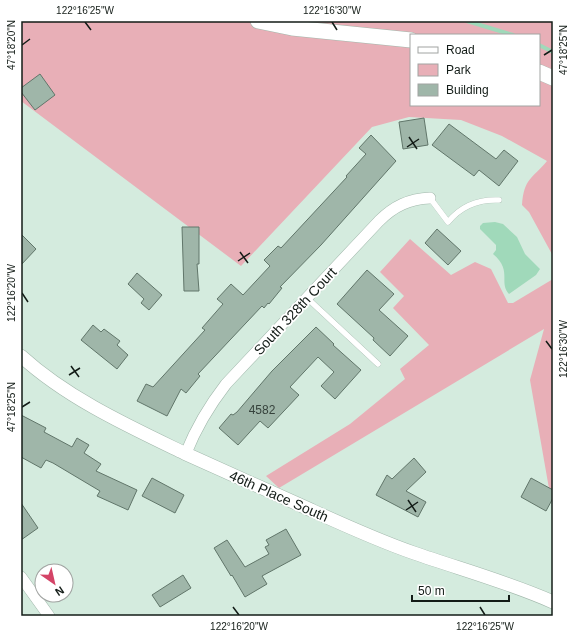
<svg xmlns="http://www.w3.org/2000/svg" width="574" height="637" font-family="Helvetica,sans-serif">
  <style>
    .green { fill: #e8afb7; fill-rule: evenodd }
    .water { fill: #a0d9ba }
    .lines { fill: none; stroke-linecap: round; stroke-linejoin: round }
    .stream { stroke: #a0d9ba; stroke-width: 4 }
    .building { fill: #9fb6a9; stroke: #61766a }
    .service-casing { stroke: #a2b8ac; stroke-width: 6 }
    .minor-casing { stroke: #a2b8ac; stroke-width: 12 }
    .tertiary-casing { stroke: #a2b8ac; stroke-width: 14 }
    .secondary-casing { stroke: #a2b8ac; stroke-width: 16 }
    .service { stroke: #fff; stroke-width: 5.5 }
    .minor { stroke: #fff; stroke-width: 11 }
    .tertiary { stroke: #fff; stroke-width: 13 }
    .secondary { stroke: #fff; stroke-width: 15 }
    .ticks { fill: none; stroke: #131c17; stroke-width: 1.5 }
    .labels { text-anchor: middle; stroke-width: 3.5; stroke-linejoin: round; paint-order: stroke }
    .number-label { font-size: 12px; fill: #36423c }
    .street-label { font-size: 14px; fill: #131c17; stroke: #fff }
    .neatline { fill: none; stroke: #131c17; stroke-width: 1.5 }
    .ticks-label { font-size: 10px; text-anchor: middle; fill: #131c17 }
  </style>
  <rect width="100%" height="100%" fill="#d4ebde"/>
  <!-- green -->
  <g class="green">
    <path d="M21 21H553V256L529 212 522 205C524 178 532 179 547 161L502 136 461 120 409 117 372 127 241 266 21 101ZM411 35H539V105H411Z"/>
    <path d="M410 239 451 275 475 262 491 269 508 303H513L553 279V500H551L530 380 544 329 279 488 266 476 350 424 405 379 400 369 429 345 393 308 404 296 380 272Z"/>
  </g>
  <!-- water -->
  <path class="water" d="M495 222 503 224 517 237 525 254 540 269 536 275 509 294C498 282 513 271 493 254L496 250V245L480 229V226L483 223Z"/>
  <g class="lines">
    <!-- stream -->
    <g class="stream">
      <path d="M467 21 513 35"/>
      <path d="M539 45 553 52"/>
    </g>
  </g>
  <!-- building -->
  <g class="building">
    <path d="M40 74 55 95 35 110 21 92V88Z"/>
    <path d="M424 118 428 145 403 149 399 122Z"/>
    <path d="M449 124 496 159 504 150 518 161 499 186 479 170 474 176 432 145Z"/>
    <path d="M371 135 396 161 321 245 280 287 282 288 269 304 268 303 264 308 262 306 198 374 200 376 186 393 181 389 167 416 137 401 146 384 153 387 205 330 202 328 223 304 217 299 231 284 243 295 270 266 264 260 278 246 281 248 347 177 346 176 366 154 359 148Z"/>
    <path d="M182 227H199V264H197L199 291H184Z"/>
    <path d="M437 229 461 251 448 265 425 243Z"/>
    <path d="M21 234 36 249 21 265Z"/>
    <path d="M367 270 394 294 379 310 408 336 390 356 373 340 374 338 337 304Z"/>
    <path d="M137 273 162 295 149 310 141 303 144 299 128 284Z"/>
    <path d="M93 325 101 332 104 329 120 341 117 345 128 355 117 369 81 340Z"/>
    <path d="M316 327 334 344 333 345 361 370 335 399 321 386 334 372 318 357 290 387 299 395 268 428 260 421 238 445 219 428 231 414 233 415 237 412 272 371Z"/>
    <path d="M21 415 46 428 44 432 72 447 77 438 89 445 84 453 101 464 96 471 137 490 128 510 97 496 100 491 53 463 46 460 41 468 21 457Z"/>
    <path d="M414 458 426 472 406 491 426 502 418 517 376 495 387 475 392 479Z"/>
    <path d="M152 478 184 495 175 513 142 496Z"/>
    <path d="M531 478 553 490V498L546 511 521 497Z"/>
    <path d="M21 503 38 528 21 540Z"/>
    <path d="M286 529 301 555 262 576 267 584 245 597 232 575 231 576 214 548 227 540 245 567 269 554 265 547 269 545 266 540Z"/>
    <path d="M183 575 191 588 160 607 152 595Z"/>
  </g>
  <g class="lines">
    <!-- service casing -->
    <g class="service-casing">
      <g id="service">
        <path d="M430 198 448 222C461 206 477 199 499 200"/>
        <path d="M307 298 378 364"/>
      </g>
    </g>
    <!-- minor casing -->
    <g class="minor-casing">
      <g id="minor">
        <path d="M186 453C196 428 209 406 226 384L379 221C394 206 409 199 430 198"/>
        <path d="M21 577 49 616"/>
      </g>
    </g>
    <!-- tertiary casing -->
    <g class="tertiary-casing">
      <path id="tertiary" d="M21 356C67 398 128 426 184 453 226 472 268 491 311 510 344 525 379 541 414 553 460 569 508 582 553 602"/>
    </g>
    <!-- secondary casing -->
    <g class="secondary-casing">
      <g id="secondary">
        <path d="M258 21 292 28 411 40"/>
        <path d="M539 72 553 78"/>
      </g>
    </g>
    <!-- service -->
    <use href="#service" class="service"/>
    <!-- minor -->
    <use href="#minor" class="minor"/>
    <!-- tertiary -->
    <use href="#tertiary" class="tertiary"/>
    <!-- secondary -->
    <use href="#secondary" class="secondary"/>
  </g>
  <!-- ticks -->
  <path class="ticks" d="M85 22 91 30M332 22 337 30M22 45 30 39M544 55 552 50M409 137 417 149M407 147 419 139M240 252 248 263M238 261 250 253M22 293 28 302M546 341 552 349M71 366 79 377M69 375 80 368M22 407 30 402M408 500 416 512M406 510 418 502M233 607 239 615M480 607 485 615"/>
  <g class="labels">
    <!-- number labels -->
    <g class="number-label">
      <text x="262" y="414">4582</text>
    </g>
    <!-- street labels -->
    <g class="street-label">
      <text transform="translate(295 311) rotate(-47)" y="5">South 328th Court</text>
      <text transform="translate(279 496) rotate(24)" y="5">46th Place South</text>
    </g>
  </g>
  <!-- border -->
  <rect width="574" height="637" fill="none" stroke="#ffffff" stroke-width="44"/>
  <!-- legend -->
  <rect x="410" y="34" width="130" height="72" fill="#ffffff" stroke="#a1a4a2"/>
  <rect x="418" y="47" width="20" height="6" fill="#ffffff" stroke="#a1a4a2"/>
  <text x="446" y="54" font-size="12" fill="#131c17">Road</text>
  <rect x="418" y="64" width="20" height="12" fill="#e8afb7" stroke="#a1a4a2"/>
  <text x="446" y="74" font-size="12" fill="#131c17">Park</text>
  <rect x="418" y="84" width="20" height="12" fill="#9fb6a9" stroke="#a1a4a2"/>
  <text x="446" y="94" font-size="12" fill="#131c17">Building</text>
  <!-- north arrow -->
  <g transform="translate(54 583) rotate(146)"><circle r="19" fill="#ffffff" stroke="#a1a4a2"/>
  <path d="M0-3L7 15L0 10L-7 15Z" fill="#d44467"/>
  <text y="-6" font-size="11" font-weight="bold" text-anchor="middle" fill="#131c17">N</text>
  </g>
  <!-- scale -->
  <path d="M412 595v6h97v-6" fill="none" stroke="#131c17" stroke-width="2"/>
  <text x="418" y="595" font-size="12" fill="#131c17" stroke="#ffffff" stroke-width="3" paint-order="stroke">50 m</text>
  <rect x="22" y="22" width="530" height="593" class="neatline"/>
  <g class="ticks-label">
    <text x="85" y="14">122°16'25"W</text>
    <text x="332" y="14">122°16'30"W</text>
    <text transform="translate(11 45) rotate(-90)" y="4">47°18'20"N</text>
    <text transform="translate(563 50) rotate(-90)" y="4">47°18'25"N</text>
    <text transform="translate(11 293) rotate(-90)" y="4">122°16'20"W</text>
    <text transform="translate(563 349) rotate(-90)" y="4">122°16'30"W</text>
    <text transform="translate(11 407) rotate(-90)" y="4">47°18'25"N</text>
    <text x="239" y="630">122°16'20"W</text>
    <text x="485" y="630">122°16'25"W</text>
  </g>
</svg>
